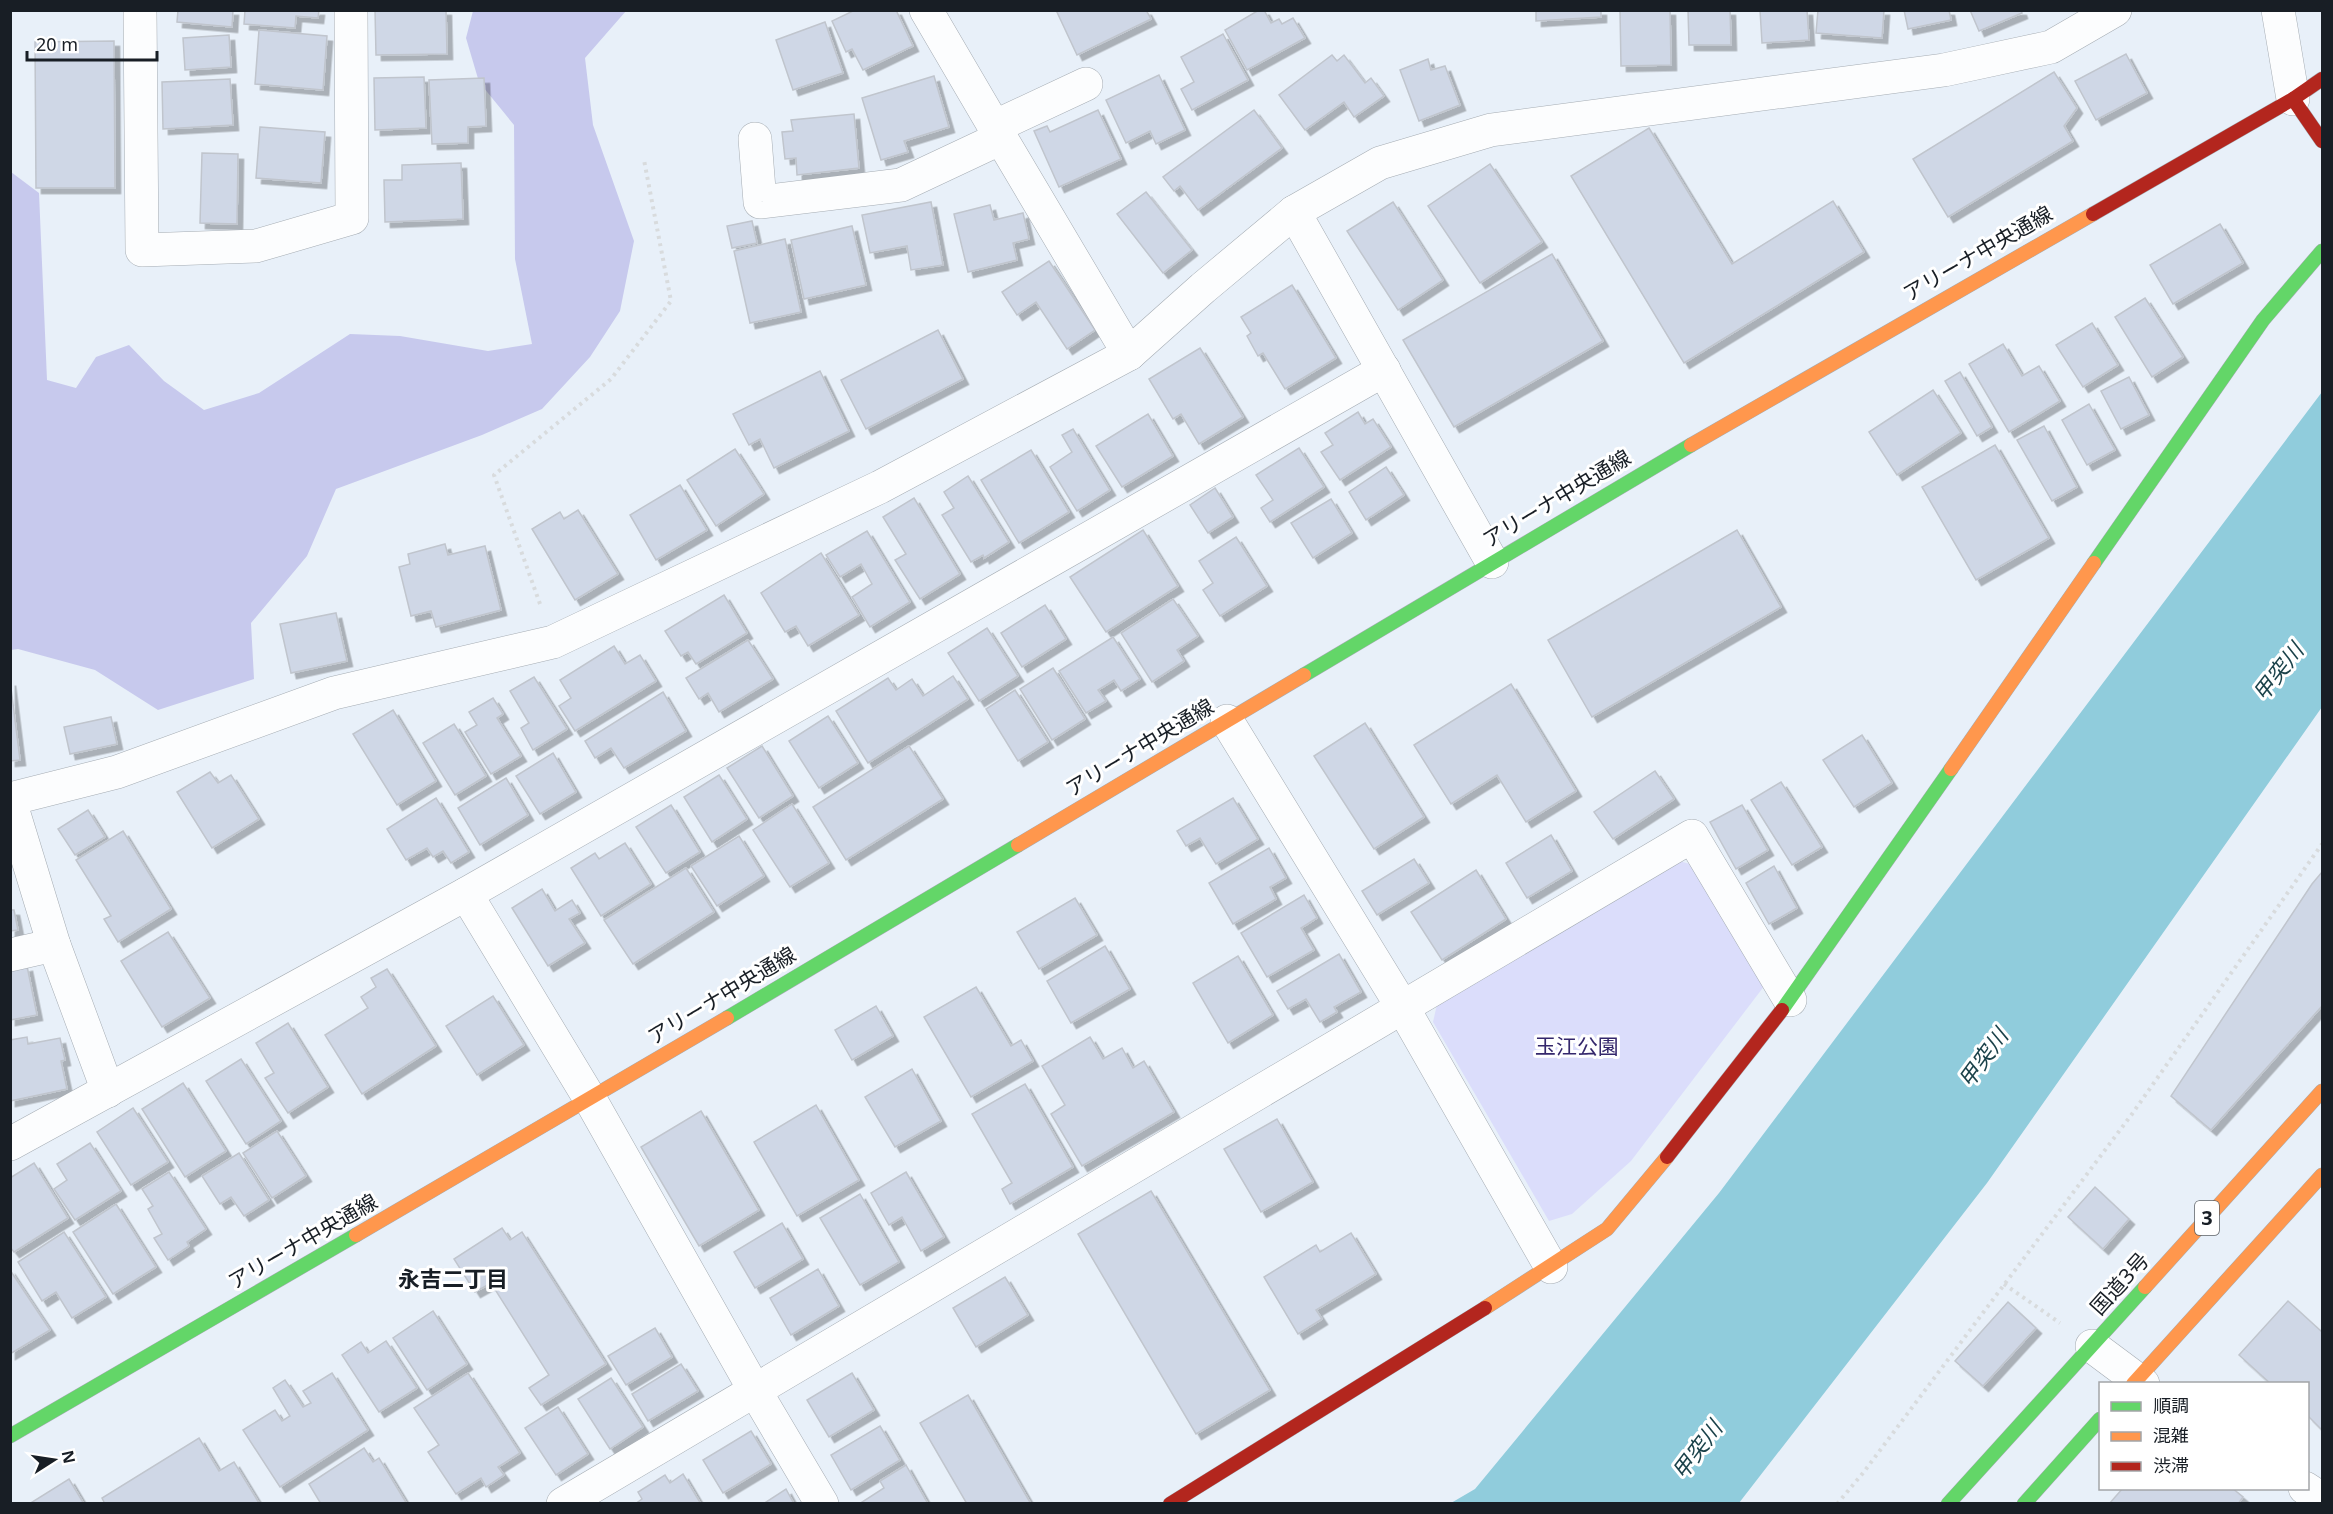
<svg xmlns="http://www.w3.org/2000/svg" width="2333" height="1514" font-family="'Noto Sans','Noto Sans JP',sans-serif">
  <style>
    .green { fill: #dbddfb }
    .forest { fill: #c7c9ed }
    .water { fill: #90ccdc }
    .building { fill: #cfd7e6; stroke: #c0c5cd; stroke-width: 1.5; filter: url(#shadow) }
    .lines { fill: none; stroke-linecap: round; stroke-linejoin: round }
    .street-casing { stroke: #a5acb3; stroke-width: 34 }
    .fast-casing { stroke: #a5acb3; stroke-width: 15 }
    .slow-casing { stroke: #a5acb3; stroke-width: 15 }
    .jam-casing { stroke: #a5acb3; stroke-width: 15 }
    .path { stroke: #d8dbdd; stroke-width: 4; stroke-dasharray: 3 4.5; stroke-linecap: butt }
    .street { stroke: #fcfdfe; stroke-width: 33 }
    .fast { stroke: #63d668; stroke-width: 14 }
    .slow { stroke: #ff974d; stroke-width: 14 }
    .jam { stroke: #b3261e; stroke-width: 14 }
    .labels { text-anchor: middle; stroke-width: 6; stroke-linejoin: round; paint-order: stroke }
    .shield { fill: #fff; stroke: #5d6266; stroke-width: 1.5 }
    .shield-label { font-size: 20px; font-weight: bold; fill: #181e25 }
    .street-label { font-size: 21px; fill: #181e25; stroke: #fff }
    .park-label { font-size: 21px; fill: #34276c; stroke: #fff }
    .water-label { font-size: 22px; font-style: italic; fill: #1b424a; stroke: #fff }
    .neighbourhood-label { font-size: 22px; font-weight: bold; fill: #181e25; stroke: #fff }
  </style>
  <defs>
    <filter id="shadow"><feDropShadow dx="5.5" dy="5.5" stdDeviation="0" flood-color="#0004"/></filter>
  </defs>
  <rect width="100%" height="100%" fill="#e8f0f9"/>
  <!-- green -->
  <path class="green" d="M1672 859 1697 866 1765 985 1631 1161 1572 1214 1549 1221 1433 1022 1438 1000Z"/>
  <!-- forest -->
  <path class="forest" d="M473 11H626L585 58 593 125 634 241 620 311 590 357 542 409 482 435 336 489 307 556 251 623 254 679 158 710 95 670 18 649 11 650V172L39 193 47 380 76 388 96 357 129 345 164 381 204 410 259 393 350 334 400 336 488 351 532 344 515 259 514 125 479 82 466 38Z"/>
  <!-- water -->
  <path class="water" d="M2322 392V707L1987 1183 1739 1503H1451L1475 1489 1719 1193Z"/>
  <!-- building -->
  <g class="building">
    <path d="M178 10H233L232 27 177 22Z"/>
    <path d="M245 10H319L318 18 296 16 295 28 244 24Z"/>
    <path d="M375 10H446L447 54 376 55Z"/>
    <path d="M855 10H896L913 46 863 70 852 49 846 52 832 21Z"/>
    <path d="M1056 10H1146L1151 19 1077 55Z"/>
    <path d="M1259 10H1264L1271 23 1279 19 1282 24 1293 18 1305 38 1247 70 1225 30Z"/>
    <path d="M1536 10H1601V17L1536 21Z"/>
    <path d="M1620 10H1670L1671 65 1621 66Z"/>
    <path d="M1688 10H1730L1731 45H1689Z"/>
    <path d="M1760 10H1807L1809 40 1762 43Z"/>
    <path d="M1818 10H1884L1882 38 1816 33Z"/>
    <path d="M1904 10H1949L1951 20 1908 29Z"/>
    <path d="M1970 10H2021L2022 13 1979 31Z"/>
    <path d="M825 22 843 73 793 90 776 40Z"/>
    <path d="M259 30 327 36 323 90 255 84Z"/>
    <path d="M1223 34 1248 80 1192 110 1181 89 1194 82 1181 57Z"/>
    <path d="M229 35 231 67 185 70 183 38Z"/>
    <path d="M114 41 115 188H36L35 42Z"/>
    <path d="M2126 54 2147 93 2096 120 2075 81Z"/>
    <path d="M1332 55 1337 61 1344 55 1365 83 1371 78 1384 96 1354 117 1344 102 1305 130 1279 95Z"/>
    <path d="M1428 59 1431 70 1445 66 1460 105 1419 121 1400 70Z"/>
    <path d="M2054 72 2077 108 2064 126 2073 141 1948 217 1913 159Z"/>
    <path d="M1159 75 1185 130 1156 144 1150 131 1126 143 1106 100Z"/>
    <path d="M934 76 949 127 904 141 908 152 881 160 862 98Z"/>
    <path d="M424 77 426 128 375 130 374 78Z"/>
    <path d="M484 78 486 126 468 127V143L432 144 429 80Z"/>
    <path d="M230 79 233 125 163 129 162 82Z"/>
    <path d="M1098 110 1121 159 1059 187 1034 131 1047 126 1050 132Z"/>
    <path d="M1254 110 1282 148 1198 210 1180 186 1174 191 1163 177Z"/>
    <path d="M854 114 859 168 797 175 796 158 785 159 782 132 793 131 791 120Z"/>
    <path d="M260 127 325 132 321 183 256 178Z"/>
    <path d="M1649 128 1732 264 1833 201 1864 252 1684 363 1571 176Z"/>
    <path d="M202 153 238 154 237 224 200 223Z"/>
    <path d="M461 163 463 219 385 222 384 180H402V165Z"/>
    <path d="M1490 164 1542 242 1480 283 1428 206Z"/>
    <path d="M1146 192 1192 250 1163 273 1117 214Z"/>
    <path d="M931 202 943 265 911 270 907 246 870 253 862 215Z"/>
    <path d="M1393 202 1443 280 1398 310 1347 231Z"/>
    <path d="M990 205 994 220 1023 213 1029 239 1013 243 1017 260 968 272 954 214Z"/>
    <path d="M752 221 757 243 732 248 727 226Z"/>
    <path d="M2220 224 2243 263 2173 304 2150 265Z"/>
    <path d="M852 226 866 285 804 299 791 240Z"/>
    <path d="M785 239 801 312 750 323 734 251Z"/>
    <path d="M1552 254 1603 341 1454 427 1403 340Z"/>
    <path d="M1049 261 1095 330 1067 349 1036 302 1017 315 1002 292Z"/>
    <path d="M1292 285 1336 358 1285 389 1263 353 1258 356 1247 336 1251 333 1241 317Z"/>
    <path d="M2145 298 2183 357 2152 377 2115 317Z"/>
    <path d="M2092 323 2118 365 2083 387 2056 345Z"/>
    <path d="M938 330 963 379 866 429 841 380Z"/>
    <path d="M2003 344 2022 376 2039 366 2060 401 2009 432 1969 364Z"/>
    <path d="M1200 348 1243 417 1199 444 1181 414 1173 419 1149 379Z"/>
    <path d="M820 371 849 431 774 468 760 439 749 445 733 414Z"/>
    <path d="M1960 372 1992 427 1977 436 1945 381Z"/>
    <path d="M2129 377 2149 415 2121 429 2101 391Z"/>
    <path d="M1933 390 1961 433 1897 475 1869 432Z"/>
    <path d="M2089 404 2115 450 2087 465 2062 420Z"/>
    <path d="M1358 412 1365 424 1373 419 1391 447 1340 480 1321 452 1333 445 1325 433Z"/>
    <path d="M1148 414 1173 456 1122 487 1096 446Z"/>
    <path d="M2044 426 2077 487 2052 501 2017 440Z"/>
    <path d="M1073 429 1110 490 1077 511 1050 467 1072 452 1062 435Z"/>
    <path d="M1995 445 2049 538 1976 580 1922 487Z"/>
    <path d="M1299 448 1324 487 1270 522 1261 508 1273 500 1256 475Z"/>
    <path d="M735 449 764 494 716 526 687 480Z"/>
    <path d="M1031 450 1069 512 1019 543 981 480Z"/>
    <path d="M1386 467 1404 495 1366 520 1349 492Z"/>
    <path d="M968 476 1009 542 984 558 983 555 971 562 942 515 954 508 944 492Z"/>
    <path d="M680 485 707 530 656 560 630 515Z"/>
    <path d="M1215 488 1233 517 1208 533 1190 505Z"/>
    <path d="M914 498 960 574 920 599 895 560 906 554 883 517Z"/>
    <path d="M1331 499 1352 533 1313 558 1291 523Z"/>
    <path d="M578 510 618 574 575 600 532 529 560 512 564 519Z"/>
    <path d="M1143 530 1178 586 1106 632 1070 577Z"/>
    <path d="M1737 530 1781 607 1592 717 1548 640Z"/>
    <path d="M867 531 910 602 870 627 852 597 872 584 861 564 840 577 826 555Z"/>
    <path d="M1236 537 1267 586 1220 616 1203 590 1213 583 1199 561Z"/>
    <path d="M445 544 448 555 485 546 501 610 436 627 431 611 411 616 399 567 410 564 408 554Z"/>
    <path d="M821 553 859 615 808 646 796 626 785 632 761 593Z"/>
    <path d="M724 595 747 633 696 664 688 652 681 656 665 631Z"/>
    <path d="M1173 599 1198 636 1177 650 1184 661 1152 682 1121 633Z"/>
    <path d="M1045 605 1066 639 1022 667 1001 633Z"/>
    <path d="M336 613 347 661 291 673 280 624Z"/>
    <path d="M987 628 1018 676 979 701 948 653Z"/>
    <path d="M1113 637 1140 679 1121 691 1114 680 1098 690 1106 701 1086 713 1059 671Z"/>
    <path d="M748 640 773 679 719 712 708 693 699 699 686 678Z"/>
    <path d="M614 646 625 664 640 655 656 681 575 731 559 706 571 698 560 680Z"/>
    <path d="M1053 668 1085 719 1052 740 1020 689Z"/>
    <path d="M953 676 968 699 868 763 836 711 888 678 896 690 912 679 923 696Z"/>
    <path d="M534 677 567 729 533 750 521 728 529 723 510 691Z"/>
    <path d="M10 680 20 760 10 761Z"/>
    <path d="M1511 684 1576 791 1526 822 1497 775 1451 804 1414 745Z"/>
    <path d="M1015 690 1048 742 1018 761 986 709Z"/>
    <path d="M663 692 686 731 624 768 611 748 595 758 585 741Z"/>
    <path d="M493 698 503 714 497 718 521 756 491 774 465 732 477 725 469 712Z"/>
    <path d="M393 710 436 781 397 805 353 734Z"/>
    <path d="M828 716 858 763 819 788 789 741Z"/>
    <path d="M111 717 117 744 70 754 64 727Z"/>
    <path d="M1365 723 1424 817 1374 849 1314 756Z"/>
    <path d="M454 724 486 776 455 795 423 743Z"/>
    <path d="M1862 735 1892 783 1854 807 1823 760Z"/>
    <path d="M762 746 793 796 759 818 727 768Z"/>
    <path d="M909 746 943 799 846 860 813 807Z"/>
    <path d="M553 753 576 792 540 814 516 776Z"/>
    <path d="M1655 771 1674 799 1613 839 1594 812Z"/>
    <path d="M210 772 218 783 231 775 259 819 212 848 177 792Z"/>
    <path d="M719 775 747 819 712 842 684 797Z"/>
    <path d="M506 778 528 815 480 845 458 808Z"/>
    <path d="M1781 782 1822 847 1792 865 1751 800Z"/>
    <path d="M436 798 469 852 451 863 443 851 433 857 427 848 406 860 387 829Z"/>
    <path d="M1233 798 1258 839 1216 864 1200 838 1186 846 1177 831Z"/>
    <path d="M792 804 829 863 790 887 753 830Z"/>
    <path d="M671 805 700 852 666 873 636 827Z"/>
    <path d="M1742 805 1768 850 1736 869 1710 822Z"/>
    <path d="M88 810 105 837 75 855 58 829Z"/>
    <path d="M123 831 171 909 118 942 104 919 111 916 76 860Z"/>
    <path d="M1551 835 1572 871 1527 898 1506 863Z"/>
    <path d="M739 836 764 876 717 906 691 866Z"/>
    <path d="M625 843 651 884 601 916 571 868 595 853 599 859Z"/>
    <path d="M1269 848 1286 878 1270 887 1276 899 1233 924 1209 883Z"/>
    <path d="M1414 859 1429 883 1377 915 1362 891Z"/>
    <path d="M1774 866 1797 908 1769 924 1746 883Z"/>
    <path d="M686 868 714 912 633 964 604 920Z"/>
    <path d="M1476 870 1506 919 1442 960 1411 912Z"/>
    <path d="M2322 872V1006L2211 1130 2171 1096 2312 884Z"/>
    <path d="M542 889 555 911 572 900 580 913 569 919 585 943 548 966 512 908Z"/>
    <path d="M1304 895 1317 918 1301 928 1314 950 1267 977 1241 933Z"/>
    <path d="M1075 898 1097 935 1039 969 1017 932Z"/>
    <path d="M10 910H14L18 930 10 931Z"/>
    <path d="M168 932 210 998 162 1027 121 961Z"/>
    <path d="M1105 946 1130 989 1071 1023 1047 981Z"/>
    <path d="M1339 954 1361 992 1334 1007 1337 1012 1320 1022 1306 999 1288 1009 1277 991Z"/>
    <path d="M1238 956 1273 1015 1228 1043 1193 983Z"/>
    <path d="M27 966 37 1015 10 1020V970Z"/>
    <path d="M387 969 436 1046 362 1094 325 1035 368 1008 361 997 376 987 371 978Z"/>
    <path d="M976 987 1011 1046 1021 1040 1033 1061 971 1097 924 1017Z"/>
    <path d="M493 996 524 1045 477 1075 446 1026Z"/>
    <path d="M876 1006 893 1036 852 1060 835 1030Z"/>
    <path d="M288 1023 328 1087 288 1113 265 1078 274 1073 256 1043Z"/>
    <path d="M27 1037 28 1044 60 1038 65 1060 61 1061 67 1089 10 1101V1040Z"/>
    <path d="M1090 1037 1103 1059 1122 1048 1133 1068 1144 1061 1174 1112 1082 1166 1051 1114 1065 1105 1042 1066Z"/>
    <path d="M241 1059 281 1121 246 1144 206 1081Z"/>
    <path d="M912 1069 941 1121 895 1147 865 1097Z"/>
    <path d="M183 1083 226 1151 185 1177 142 1109Z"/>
    <path d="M1025 1084 1073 1167 1010 1204 1002 1189 1012 1183 972 1114Z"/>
    <path d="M816 1105 859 1180 797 1216 754 1142Z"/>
    <path d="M133 1108 168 1162 131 1185 97 1132Z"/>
    <path d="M701 1111 759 1210 699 1246 641 1147Z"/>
    <path d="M1277 1119 1313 1182 1261 1212 1224 1149Z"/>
    <path d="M277 1131 306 1176 272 1198 243 1153Z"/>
    <path d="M90 1143 121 1191 75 1220 54 1189 67 1180 57 1164Z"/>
    <path d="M239 1153 269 1200 244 1216 231 1197 220 1204 202 1176Z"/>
    <path d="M34 1163 68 1218 14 1252 10 1247V1178Z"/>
    <path d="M169 1172 206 1229 187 1242 189 1246 168 1260 154 1238 162 1234 148 1209 153 1206 142 1189Z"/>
    <path d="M906 1172 944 1237 921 1251 902 1217 889 1225 871 1193Z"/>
    <path d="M2095 1187 2129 1219 2103 1249 2068 1217Z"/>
    <path d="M1151 1191 1270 1390 1196 1434 1078 1234Z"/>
    <path d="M860 1194 899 1262 860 1285 820 1218Z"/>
    <path d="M116 1204 156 1267 113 1294 73 1232Z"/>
    <path d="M782 1223 803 1259 755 1288 734 1252Z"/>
    <path d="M502 1228 510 1240 522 1232 606 1364 541 1405 529 1388 549 1375 491 1283 475 1292 454 1259Z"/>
    <path d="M64 1232 106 1297 72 1318 56 1292 42 1301 18 1262Z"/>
    <path d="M1351 1233 1376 1274 1316 1310 1322 1319 1298 1334 1264 1277 1316 1245 1320 1252Z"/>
    <path d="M818 1269 839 1306 791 1335 770 1298Z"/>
    <path d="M10 1270 50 1330 10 1354Z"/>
    <path d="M1005 1277 1028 1315 976 1347 953 1308Z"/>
    <path d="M2288 1301 2322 1332V1430L2308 1416V1384H2271L2239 1355Z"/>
    <path d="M2008 1302 2036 1328 1983 1386 1955 1361Z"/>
    <path d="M433 1311 467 1364 427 1390 393 1338Z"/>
    <path d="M655 1328 672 1357 626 1385 608 1356Z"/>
    <path d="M386 1341 417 1388 379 1412 342 1355 361 1342 368 1353Z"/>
    <path d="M681 1364 698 1391 648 1421 632 1394Z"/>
    <path d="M332 1373 368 1430 280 1487 243 1430 275 1410 282 1421 290 1416 273 1388 285 1380 303 1407 311 1403 303 1391Z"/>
    <path d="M468 1373 520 1453 498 1467 504 1475 486 1487 481 1478 456 1494 428 1452 439 1445 414 1408Z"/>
    <path d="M852 1373 874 1410 829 1437 807 1400Z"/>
    <path d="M611 1378 643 1427 610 1449 578 1399Z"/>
    <path d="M968 1395 1031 1504H967L920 1423Z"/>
    <path d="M558 1407 588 1454 556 1475 525 1428Z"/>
    <path d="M880 1426 900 1460 851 1490 831 1455Z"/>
    <path d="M751 1431 771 1464 723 1493 703 1460Z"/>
    <path d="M199 1438 219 1471 234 1462 259 1503 105 1504 102 1498Z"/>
    <path d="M364 1448 373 1462 379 1458 407 1504H321L309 1484Z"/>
    <path d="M906 1465 928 1504H859L884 1488 880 1481Z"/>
    <path d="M683 1474 701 1504H635L642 1499 638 1492 665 1475 670 1483Z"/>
    <path d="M69 1479 84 1504H29Z"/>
    <path d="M2123 1488H2232L2243 1497 2238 1504H2109Z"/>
    <path d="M786 1489 794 1504H763Z"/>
  </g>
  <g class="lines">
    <!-- street casing -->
    <g class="street-casing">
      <g id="street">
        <path d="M140 10 142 250 256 246 352 218 351 10"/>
        <path d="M926 10 1001 138"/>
        <path d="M2278 10 2293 99"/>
        <path d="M994 127 1086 84"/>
        <path d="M755 139 760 202 901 185 1001 138 1129 354"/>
        <path d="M1294 212 1492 562"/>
        <path d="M1227 721 1403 1008 1551 1267"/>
        <path d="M10 799 117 772 334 693 553 642 880 487 1129 354 1203 288 1294 212 1380 163 1491 130 1944 70 2051 47 2115 10"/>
        <path d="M10 801 54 945 108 1091"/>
        <path d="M466 894 590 1099 754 1389 822 1504"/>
        <path d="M10 955 54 945"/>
        <path d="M10 1144 466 894 1384 370"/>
        <path d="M2092 1346 2143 1384"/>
        <path d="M2305 1488 2322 1499"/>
        <path d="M563 1504 1692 836 1790 1000"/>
      </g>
    </g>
    <!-- fast casing -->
    <g class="fast-casing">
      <g id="fast">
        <path d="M2094 563 2263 320 2322 251"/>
        <path d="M1304 675 1691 445"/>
        <path d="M1782 1010 1951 769"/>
        <path d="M727 1018 1018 845"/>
        <path d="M10 1436 356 1235"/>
        <path d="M1948 1504 2145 1287"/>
        <path d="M2024 1504 2100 1419"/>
      </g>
    </g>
    <!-- slow casing -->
    <g class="slow-casing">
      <g id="slow">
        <path d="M1691 445 2093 214"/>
        <path d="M1951 769 2094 563"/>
        <path d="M1018 845 1304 675"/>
        <path d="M356 1235 727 1018"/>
        <path d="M2145 1287 2322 1091"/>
        <path d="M1485 1308 1607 1229 1667 1157"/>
        <path d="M2133 1384 2322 1175"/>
      </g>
    </g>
    <!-- jam casing -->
    <g class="jam-casing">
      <g id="jam">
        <path d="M2293 99 2322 141"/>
        <path d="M2093 214 2293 99 2322 79"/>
        <path d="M1667 1157 1782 1010"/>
        <path d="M1170 1504 1485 1308"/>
      </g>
    </g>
    <!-- path -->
    <g class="path">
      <path d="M540 604 494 475 611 379 671 301 644 160"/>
      <path d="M2004 1284 2060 1323"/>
      <path d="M1837 1504 1863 1473 2132 1114 2322 844"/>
    </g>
    <!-- street -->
    <use href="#street" class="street"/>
    <!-- fast -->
    <use href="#fast" class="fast"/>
    <!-- slow -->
    <use href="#slow" class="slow"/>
    <!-- jam -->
    <use href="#jam" class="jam"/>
  </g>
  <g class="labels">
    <!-- shield labels -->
    <rect class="shield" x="2195" y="1201" width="24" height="34" rx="4.5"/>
    <g class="shield-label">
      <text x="2207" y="1225">3</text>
    </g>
    <!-- street labels -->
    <g class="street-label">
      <text transform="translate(1978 254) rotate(-30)" y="7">アリーナ中央通線</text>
      <text transform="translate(1557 499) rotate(-31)" y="7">アリーナ中央通線</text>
      <text transform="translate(1140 748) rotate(-31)" y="7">アリーナ中央通線</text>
      <text transform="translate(722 996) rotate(-31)" y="7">アリーナ中央通線</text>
      <text transform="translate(303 1242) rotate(-30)" y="7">アリーナ中央通線</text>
      <text transform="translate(2120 1284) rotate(-48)" y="7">国道3号</text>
    </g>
    <!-- park labels -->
    <g class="park-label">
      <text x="1577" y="1054">玉江公園</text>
    </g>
    <!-- water labels -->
    <g class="water-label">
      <text transform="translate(2278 672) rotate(-52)" y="8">甲突川</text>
      <text transform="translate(1983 1058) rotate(-54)" y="8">甲突川</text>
      <text transform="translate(1697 1450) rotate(-53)" y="8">甲突川</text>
    </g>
    <!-- neighbourhood labels -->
    <g class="neighbourhood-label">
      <text x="453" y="1287">永吉二丁目</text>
    </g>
  </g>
  <!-- border -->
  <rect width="2333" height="1514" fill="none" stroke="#181e25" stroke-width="24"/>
  <!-- legend -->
  <rect x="2099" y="1382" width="210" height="108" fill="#ffffff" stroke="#a3a5a8" stroke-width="1.5"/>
  <rect x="2111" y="1402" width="30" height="9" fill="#63d668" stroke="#a3a5a8" stroke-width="1.5"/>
  <text x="2153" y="1412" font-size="18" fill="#181e25">順調</text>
  <rect x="2111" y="1432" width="30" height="9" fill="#ff974d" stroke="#a3a5a8" stroke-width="1.5"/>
  <text x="2153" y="1442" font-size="18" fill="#181e25">混雑</text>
  <rect x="2111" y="1462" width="30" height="9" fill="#b3261e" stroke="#a3a5a8" stroke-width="1.5"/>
  <text x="2153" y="1472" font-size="18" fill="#181e25">渋滞</text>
  <!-- north arrow -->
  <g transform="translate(54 1460) rotate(78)" stroke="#ffffff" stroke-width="4.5" paint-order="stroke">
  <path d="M0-4.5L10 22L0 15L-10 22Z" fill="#181e25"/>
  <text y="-9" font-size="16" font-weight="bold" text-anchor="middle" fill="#181e25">N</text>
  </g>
  <!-- scale -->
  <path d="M27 51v9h130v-9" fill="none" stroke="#181e25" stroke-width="3"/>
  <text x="36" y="51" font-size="18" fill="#181e25" stroke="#ffffff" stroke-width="4.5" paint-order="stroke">20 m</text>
</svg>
